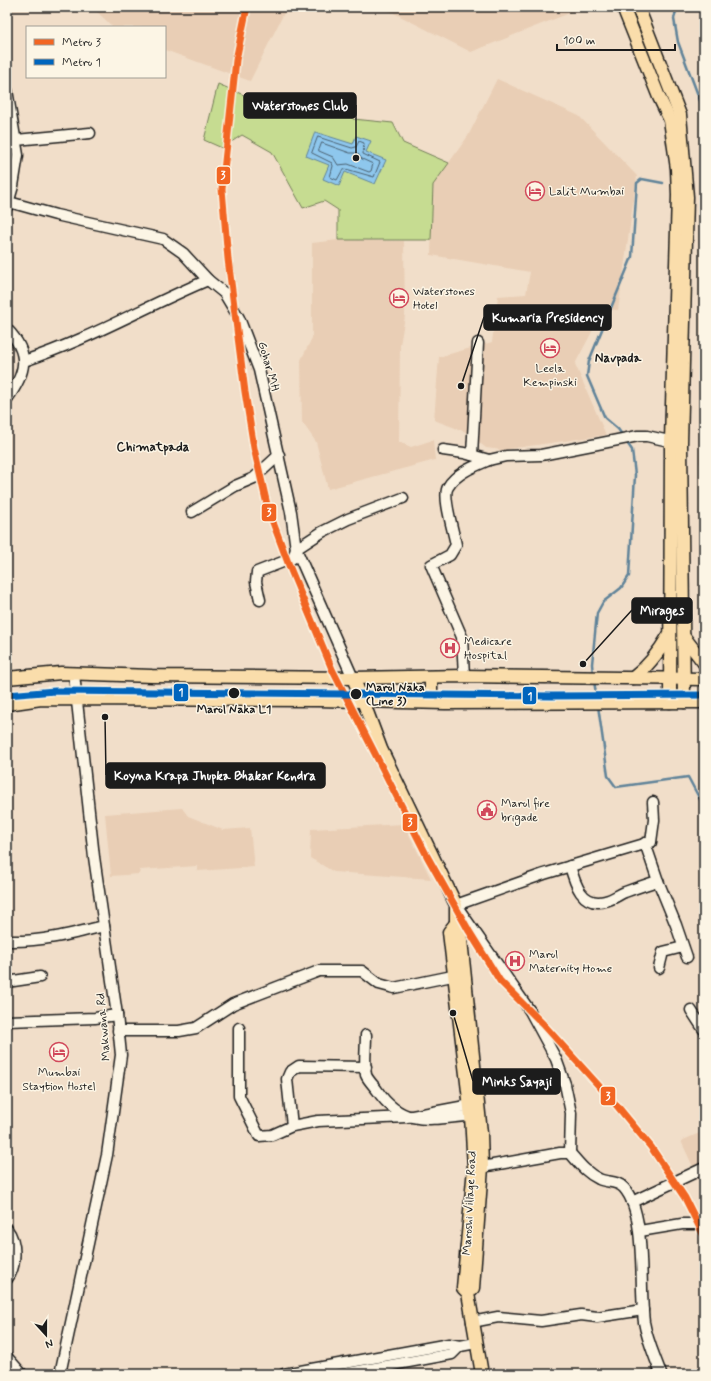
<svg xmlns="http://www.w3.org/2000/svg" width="711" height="1381" font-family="Mynerve,sans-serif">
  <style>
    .built { fill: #e9ceb5 }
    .green { fill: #c6dc91; stroke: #717c56 }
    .water { fill: #8ec7ed; stroke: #608399 }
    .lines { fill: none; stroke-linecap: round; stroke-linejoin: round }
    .shore { stroke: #4a6070; stroke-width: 1 }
    .stream { stroke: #608399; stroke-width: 2.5 }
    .minor-casing { stroke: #1c1c1c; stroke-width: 13 }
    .major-casing { stroke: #1c1c1c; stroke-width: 15 }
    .minor { stroke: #fcf5e5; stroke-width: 10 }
    .major { stroke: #faddab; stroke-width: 12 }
    .metro-1-casing { stroke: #fcf5e5; stroke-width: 10 }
    .metro-2-casing { stroke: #fcf5e5; stroke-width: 10 }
    .metro-1 { stroke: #f26522; stroke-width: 7 }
    .metro-2 { stroke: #0065bd; stroke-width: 7 }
    .stop-dot { fill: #1c1c1c; stroke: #fcf5e5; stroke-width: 1.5 }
    .labels { text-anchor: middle; stroke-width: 3; stroke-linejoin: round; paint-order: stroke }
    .poi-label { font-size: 12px; fill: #1c1c1c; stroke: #fcf5e5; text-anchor: start }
    .street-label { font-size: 12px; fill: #1c1c1c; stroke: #fcf5e5 }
    .stop-label { font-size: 12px; font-weight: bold; fill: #1c1c1c; stroke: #fcf5e5; text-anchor: start }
    .neighbourhood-label { font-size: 13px; font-weight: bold; fill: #1c1c1c; stroke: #fcf5e5 }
    .leader { fill: none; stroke: #1c1c1c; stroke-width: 1.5 }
    .callout-dot { fill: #1c1c1c; stroke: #fcf5e5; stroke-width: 1.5 }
    .callout { fill: #1c1c1c; stroke: #1c1c1c; stroke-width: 1.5 }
    .callout-label { font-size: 13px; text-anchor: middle; font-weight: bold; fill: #fff }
    .line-badge { stroke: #fcf5e5; stroke-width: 1.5 }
    .badge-label { font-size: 11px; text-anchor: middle; font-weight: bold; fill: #fff }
  </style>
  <rect width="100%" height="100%" fill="#f1dec9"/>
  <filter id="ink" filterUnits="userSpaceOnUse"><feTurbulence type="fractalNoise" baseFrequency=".025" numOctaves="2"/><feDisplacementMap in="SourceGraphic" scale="8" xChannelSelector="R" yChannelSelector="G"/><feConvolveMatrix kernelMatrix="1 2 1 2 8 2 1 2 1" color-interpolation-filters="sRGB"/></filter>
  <g filter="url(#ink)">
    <!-- built -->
    <g class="built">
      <path d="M92 7H287L250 81 165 50V27H113Z"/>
      <path d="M382 7H585L471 52Z"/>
      <path d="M497 79 579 116 637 176 618 310 604 309 575 364 606 435 502 450 486 448 466 432 434 420 439 357 492 342 498 296 526 294 530 272 431 255 433 185 468 136Z"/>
      <path d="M338 240 404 241 405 316 400 345 399 442 411 447 433 440 435 460 328 489 316 442 302 422 301 360 312 338V243Z"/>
      <path d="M704 293V466L699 463Z"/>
      <path d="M182 808 188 816 223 830 250 828 254 867 198 871 197 866 140 870 139 874 111 876 105 814Z"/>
      <path d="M404 824 431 879 334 872 310 858 311 829Z"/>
      <path d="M704 1131V1167L695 1171 681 1141Z"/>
    </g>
    <!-- green -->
    <path class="green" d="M218 84 293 116 344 106 353 119 393 123 403 143 449 163 433 185 431 240H338V210L324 201 303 208 272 152 242 135 222 148 204 140Z"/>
    <!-- water -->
    <path class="water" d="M315 132 353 144 356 136 371 141 366 152 386 160 375 184 345 172 339 186 323 179 329 165 306 156Z"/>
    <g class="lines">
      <!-- shore -->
      <g class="shore">
        <path d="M318 137 352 148 356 147 359 141 364 143 363 154 380 162 374 177 346 169 342 171 337 180 330 177 333 166 332 163 312 153Z"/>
        <path d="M322 143 350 153H357L362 159 373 164 371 171 369 172 348 164 338 165 333 157 319 151Z"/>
      </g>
      <!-- stream -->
      <g class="stream">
        <path d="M677 7 674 19 678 42 704 111"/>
        <path d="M702 186 704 185"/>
        <path d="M623 436 618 429 605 418 587 376 589 361 632 257 637 183 642 179 663 183"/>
        <path d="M593 674 592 664 597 613 603 602 621 588 629 576 635 475 632 450 625 440"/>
        <path d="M594 681 597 700"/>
        <path d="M598 706 608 776 616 787 688 777 704 807"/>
      </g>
      <!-- minor casing -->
      <g class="minor-casing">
        <g id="minor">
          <path d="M7 90 18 155 13 186 7 207"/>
          <path d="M16 140 90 133"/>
          <path d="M9 202 56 215 163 239 183 253 208 280 224 293 239 318 259 370 291 512 296 549 353 678"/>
          <path d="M7 329C31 354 26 373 7 399"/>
          <path d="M24 361C88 340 146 306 208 280"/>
          <path d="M443 450 464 453 489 460 506 456 541 455 638 436H647L678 443"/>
          <path d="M472 455 478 343"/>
          <path d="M192 512 235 486 254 478 279 455"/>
          <path d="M260 600 256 582 257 572 293 558 296 549 322 532 348 519 403 498"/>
          <path d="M464 676 462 637 431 565 450 555 456 545C454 533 442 496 448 487 456 473 475 466 489 460"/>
          <path d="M645 843 658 881"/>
          <path d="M570 866C575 884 582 907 605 901 612 900 618 895 625 892 636 888 647 884 658 881L676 925 687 957"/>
          <path d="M7 941C41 942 72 934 104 926"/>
          <path d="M659 968 663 952 683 947"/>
          <path d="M7 982 40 977"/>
          <path d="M691 1010 704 1030"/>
          <path d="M7 1021 95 1018 117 1015"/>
          <path d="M239 1028V1096L259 1136 272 1135 292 1126 318 1121 407 1117 476 1104"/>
          <path d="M118 1031H179L196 1028 233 1004 319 971H362L379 984 394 988 462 974"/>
          <path d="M366 1035C366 1046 364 1065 366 1075 368 1080 374 1086 377 1090 404 1131 437 1117 479 1115"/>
          <path d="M292 1126 287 1079 290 1072 299 1066 366 1067"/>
          <path d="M570 1153 571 1113 565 1084 556 1059 530 1011 456 905 544 874 651 842 654 820 653 802"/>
          <path d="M482 1167 560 1153H570C579 1163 586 1173 599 1179 607 1183 617 1180 624 1188 647 1214 639 1286 644 1322 647 1340 655 1357 661 1374"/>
          <path d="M632 1202 704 1168"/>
          <path d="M7 1229C17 1242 17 1266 7 1279"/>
          <path d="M640 1231 682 1224H704"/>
          <path d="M472 1322 498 1317 541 1321 581 1315 597 1317 643 1310"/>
          <path d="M7 1357 22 1374"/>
          <path d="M60 1374 107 1155 121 1055 117 1015 94 857 74 674"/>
          <path d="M284 1374 449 1344 460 1346 476 1343"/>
          <path d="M343 1374 452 1354 460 1346"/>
        </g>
      </g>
      <!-- major casing -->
      <g class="major-casing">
        <g id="major">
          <path d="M623 7 659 97 670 120 677 169 678 195 671 441 670 702"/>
          <path d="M638 7 680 115 687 197 681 444 684 702"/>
          <path d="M684 637 704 663"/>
          <path d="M7 678 61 673 152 676 353 678 464 676 704 679"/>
          <path d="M353 678 363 701 381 749 456 905V923L460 930 481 1133 482 1167 473 1288 468 1293"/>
          <path d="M633 678C649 666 659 652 669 635"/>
          <path d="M431 702V678"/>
          <path d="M7 704 41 699 318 700 445 703 704 702"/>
          <path d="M456 923 449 932 471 1116 474 1168 463 1288 468 1293 482 1374"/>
        </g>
      </g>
      <!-- minor -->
      <use href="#minor" class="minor"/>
      <!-- major -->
      <use href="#major" class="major"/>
      <!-- metro-1 casing -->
      <g class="metro-1-casing">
        <path id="metro-1" d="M247 7 236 60 222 189 228 259 245 392 254 448 268 509 290 568 332 669 427 856 469 931 500 981 543 1024 618 1107 651 1147 685 1198 704 1236"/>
      </g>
      <!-- metro-2 casing -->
      <g class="metro-2-casing">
        <path id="metro-2" d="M7 695 55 691 552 696 704 695"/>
      </g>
      <!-- metro-1 -->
      <use href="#metro-1" class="metro-1"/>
      <!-- metro-2 -->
      <use href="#metro-2" class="metro-2"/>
    </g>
  </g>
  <!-- icons -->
  <defs>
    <g id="hotel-ring" transform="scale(1)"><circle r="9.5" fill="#fcf5e5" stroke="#d1495b" stroke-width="1.5"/><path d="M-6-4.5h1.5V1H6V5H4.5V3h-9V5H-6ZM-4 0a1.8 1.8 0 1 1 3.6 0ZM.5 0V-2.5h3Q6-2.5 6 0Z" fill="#d1495b"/></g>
    <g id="hospital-ring" transform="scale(1)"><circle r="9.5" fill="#fcf5e5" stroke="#d1495b" stroke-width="1.5"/><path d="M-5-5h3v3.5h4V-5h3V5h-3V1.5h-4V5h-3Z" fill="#d1495b"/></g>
    <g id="civic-ring" transform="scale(1)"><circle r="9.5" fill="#fcf5e5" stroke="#d1495b" stroke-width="1.5"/><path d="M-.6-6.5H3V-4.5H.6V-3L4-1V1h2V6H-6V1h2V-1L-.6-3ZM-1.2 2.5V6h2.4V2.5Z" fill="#d1495b"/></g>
  </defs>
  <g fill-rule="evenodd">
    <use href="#hotel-ring" x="535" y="191"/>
    <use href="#hotel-ring" x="399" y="298"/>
    <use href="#hotel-ring" x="550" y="348"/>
    <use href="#hospital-ring" x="450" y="648"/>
    <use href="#civic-ring" x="487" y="810"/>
    <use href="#hospital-ring" x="515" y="961"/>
    <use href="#hotel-ring" x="59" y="1052"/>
  </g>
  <!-- markers -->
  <g class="stop-dot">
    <circle cx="234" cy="693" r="6"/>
    <circle cx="356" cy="694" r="6"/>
  </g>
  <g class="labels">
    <!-- poi labels -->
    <g class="poi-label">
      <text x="549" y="195">Lalit Mumbai</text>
      <text x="413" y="295">Waterstones<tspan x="413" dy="14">Hotel</tspan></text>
      <text x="550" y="372" text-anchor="middle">Leela<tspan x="550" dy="14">Kempinski</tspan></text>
      <text x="464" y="645">Medicare<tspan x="464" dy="14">Hospital</tspan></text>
      <text x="501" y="807">Marol fire<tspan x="501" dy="14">brigade</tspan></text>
      <text x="529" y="958">Marol<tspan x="529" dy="14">Maternity Home</tspan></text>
      <text x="59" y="1076" text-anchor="middle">Mumbai<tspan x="59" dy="14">Staytion Hostel</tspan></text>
    </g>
    <!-- street labels -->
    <g class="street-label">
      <text transform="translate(269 366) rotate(74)" y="4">Gohar MH</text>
      <text transform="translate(103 1027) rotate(-95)" y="4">Makwana Rd</text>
      <text transform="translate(469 1203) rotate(-87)" y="4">Maroshi Village Road</text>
    </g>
    <!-- stop labels -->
    <g class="stop-label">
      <text x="366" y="691">Marol Naka<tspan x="366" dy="14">(Line 3)</tspan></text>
      <text x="234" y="713" text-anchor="middle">Marol Naka L1</text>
    </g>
    <!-- neighbourhood labels -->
    <g class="neighbourhood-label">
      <text x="618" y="362">Navpada</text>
      <text x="153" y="451">Chimatpada</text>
    </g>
  </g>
  <!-- callouts -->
  <path class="leader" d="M356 158L356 105M461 386L484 317M583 664L632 610M105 717L106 775M453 1013L473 1081"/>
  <g class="callout-dot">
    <circle cx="356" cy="158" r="4"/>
    <circle cx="461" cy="386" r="4"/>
    <circle cx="583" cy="664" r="4"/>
    <circle cx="105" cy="717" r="4"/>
    <circle cx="453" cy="1013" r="4"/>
  </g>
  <g class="callout">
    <rect x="244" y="93" width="112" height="25" rx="4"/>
    <rect x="484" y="305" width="127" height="25" rx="4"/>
    <rect x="632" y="598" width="60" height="25" rx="4"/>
    <rect x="106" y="763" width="219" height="25" rx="4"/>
    <rect x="473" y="1069" width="87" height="25" rx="4"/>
  </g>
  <g class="callout-label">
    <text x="300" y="110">Waterstones Club</text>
    <text x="548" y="322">Kumaria Presidency</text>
    <text x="662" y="615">Mirages</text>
    <text x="215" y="780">Koyna Krapa Jhupka Bhakar Kendra</text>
    <text x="517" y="1086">Minks Sayaji</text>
  </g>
  <g class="line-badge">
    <rect x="216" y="166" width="15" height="19" rx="4" fill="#f26522"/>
    <rect x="261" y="503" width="16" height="19" rx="4" fill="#f26522"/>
    <rect x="173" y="683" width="16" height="19" rx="4" fill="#0065bd"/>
    <rect x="522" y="686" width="15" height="19" rx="4" fill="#0065bd"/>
    <rect x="402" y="813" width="16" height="19" rx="4" fill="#f26522"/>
    <rect x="600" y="1086" width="16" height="20" rx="4" fill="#f26522"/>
  </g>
  <g class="badge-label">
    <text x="223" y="179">3</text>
    <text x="269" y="516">3</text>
    <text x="181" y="696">1</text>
    <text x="530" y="700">1</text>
    <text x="410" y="826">3</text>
    <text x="608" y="1100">3</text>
  </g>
  <!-- margin -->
  <rect width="711" height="1381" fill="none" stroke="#fcf5e5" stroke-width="24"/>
  <rect x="12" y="12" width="687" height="1357" fill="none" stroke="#1c1c1c" stroke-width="1.5" filter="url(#ink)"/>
  <!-- legend -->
  <rect x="26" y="26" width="140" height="52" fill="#fcf5e5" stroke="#a29e95"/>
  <rect x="34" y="39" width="20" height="6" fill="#f26522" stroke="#a29e95"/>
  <text x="62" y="46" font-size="12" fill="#1c1c1c">Metro 3</text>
  <rect x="34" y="59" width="20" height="6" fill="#0065bd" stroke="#a29e95"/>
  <text x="62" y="66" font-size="12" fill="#1c1c1c">Metro 1</text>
  <!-- north arrow -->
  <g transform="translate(46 1335) rotate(159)" stroke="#fcf5e5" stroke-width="3" paint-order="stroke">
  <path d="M0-3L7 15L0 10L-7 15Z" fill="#1c1c1c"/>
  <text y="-6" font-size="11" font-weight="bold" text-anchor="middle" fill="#1c1c1c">N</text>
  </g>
  <!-- scale -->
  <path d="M557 44v6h118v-6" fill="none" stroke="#1c1c1c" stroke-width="2"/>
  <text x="563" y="44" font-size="12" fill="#1c1c1c" stroke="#fcf5e5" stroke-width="3" paint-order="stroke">100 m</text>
</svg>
